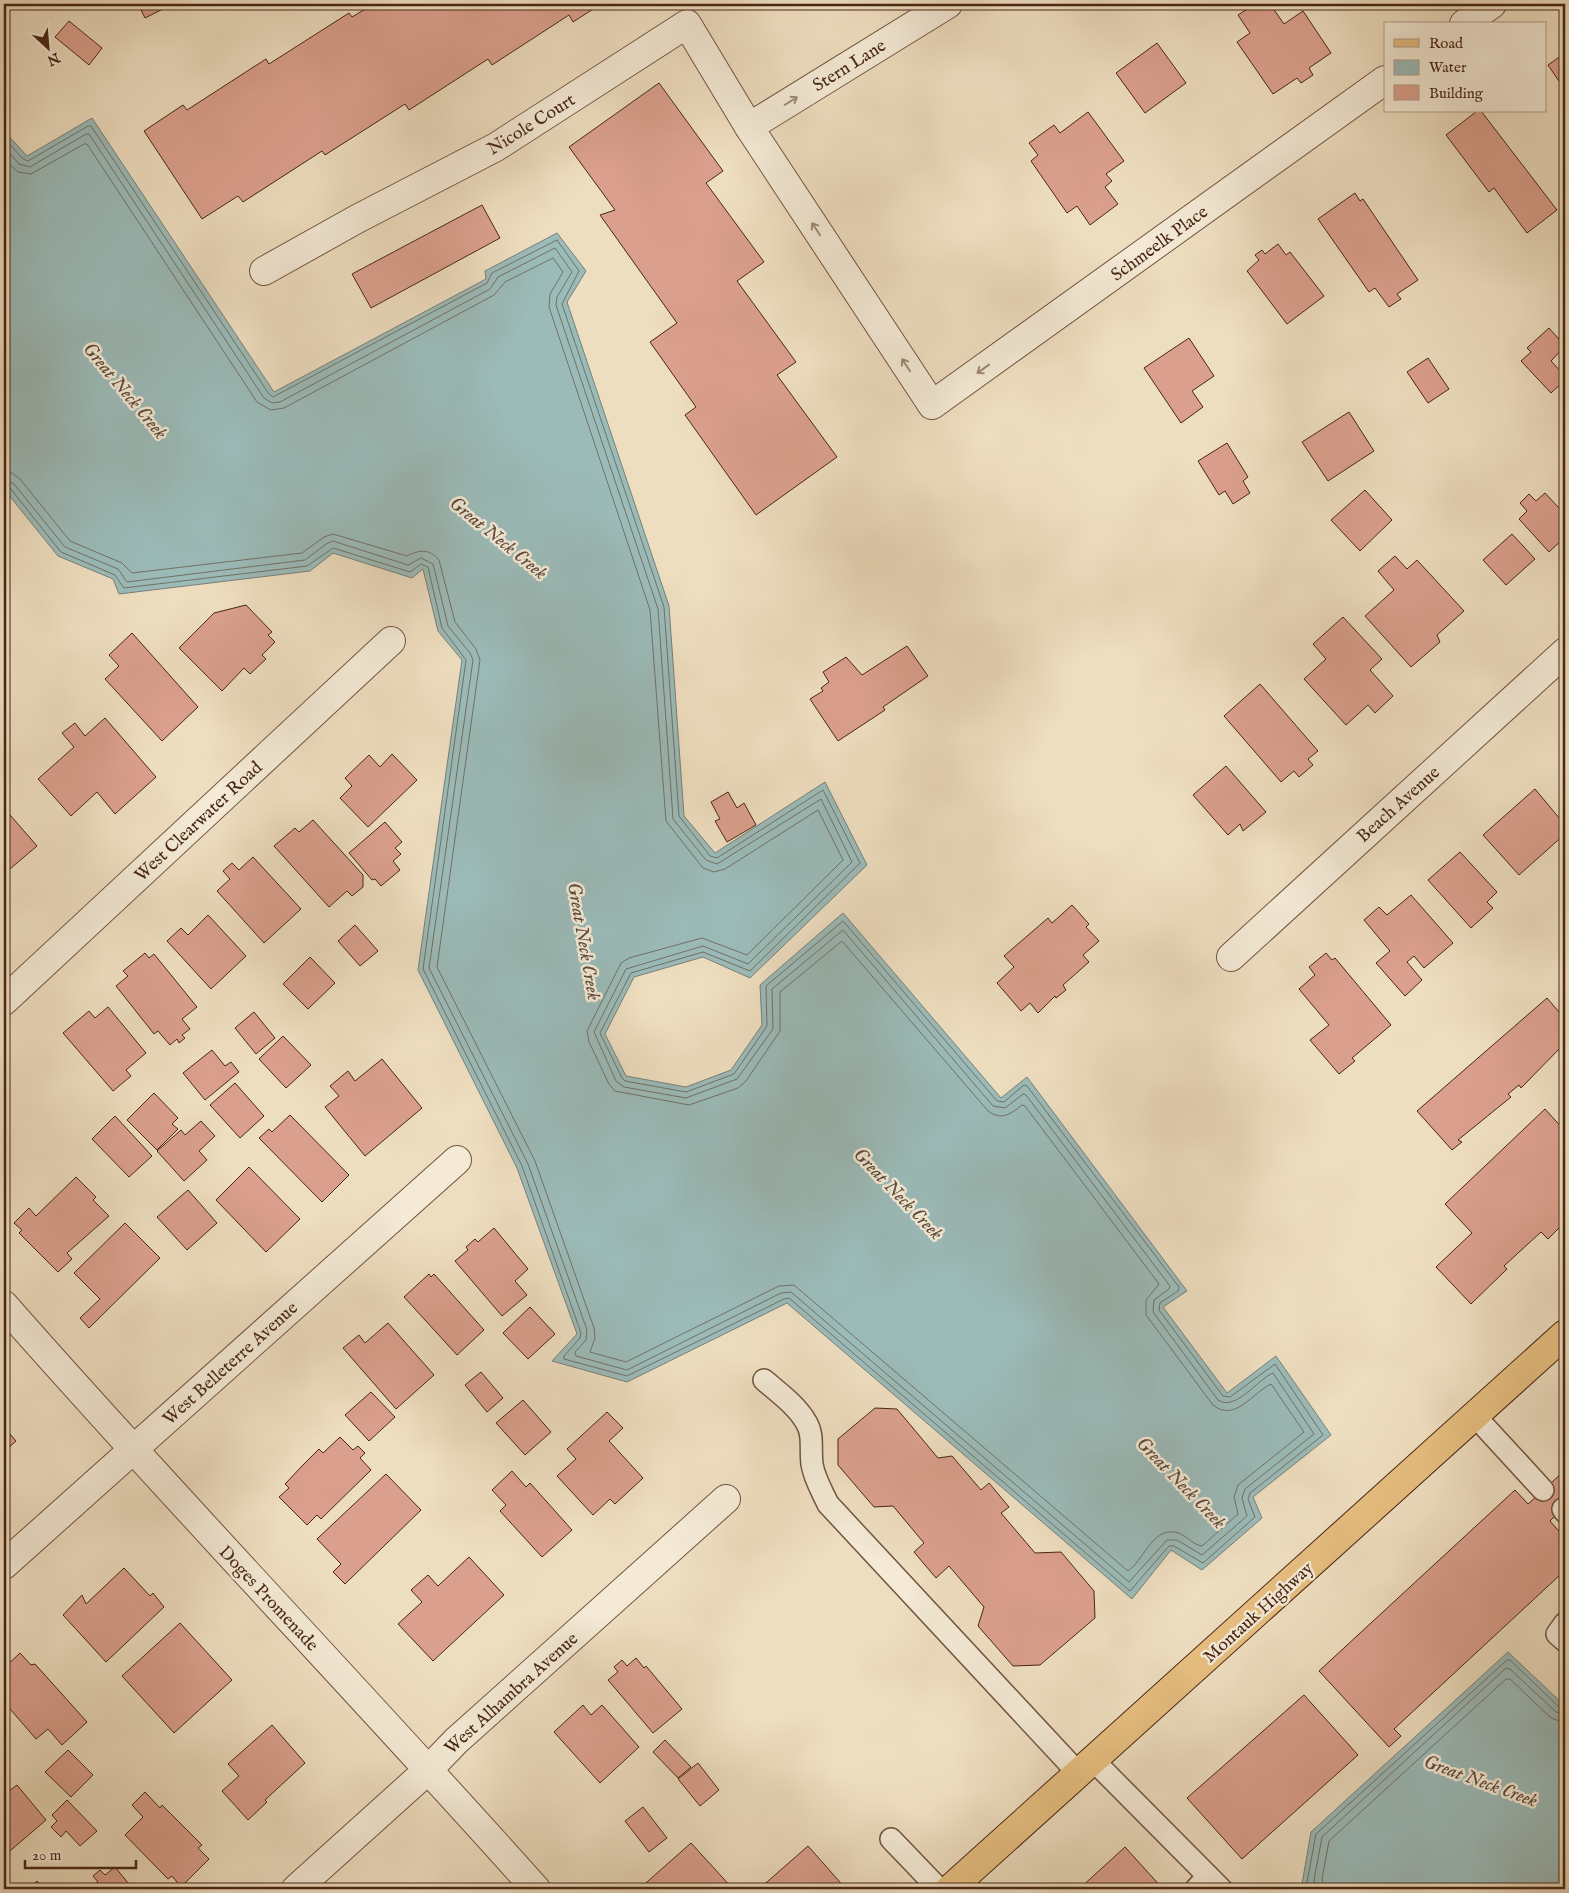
<svg xmlns="http://www.w3.org/2000/svg" width="1569" height="1893" font-family="'IM FELL English',serif">
  <style>
    .water { fill: #9bbbb9; stroke: #7a7f77 }
    .lines { fill: none; stroke-linecap: round; stroke-linejoin: round }
    .shore { stroke: #727066; stroke-width: 1 }
    .building { fill: #dba08d; stroke: #482614 }
    .lane-casing { stroke: #72543f; stroke-width: 24 }
    .street-casing { stroke: #72543f; stroke-width: 30 }
    .primary-casing { stroke: #482614; stroke-width: 30 }
    .lane { stroke: #f4ead6; stroke-width: 21 }
    .street { stroke: #f4ead6; stroke-width: 28 }
    .primary { stroke: #e7bf80; stroke-width: 28 }
    .oneway { stroke: #9e8875 }
    .labels { text-anchor: middle; stroke-width: 5; stroke-linejoin: round; paint-order: stroke }
    .street-label { font-size: 18px; fill: #482614; stroke: #f4ead6 }
    .water-label { font-size: 19px; font-style: italic; fill: #5d4b3d; stroke: #f4ead6 }
  </style>
  <rect width="100%" height="100%" fill="#eedec0"/>
  <filter id="stains"><feTurbulence type="fractalNoise" baseFrequency=".004" numOctaves="4"/><feColorMatrix values="0 0 0 0 .2 0 0 0 0 .09 0 0 0 0 .02 0 0 0 .5 -.17"/></filter>
  <radialGradient id="worn" r=".72"><stop offset=".6" stop-color="#630" stop-opacity="0"/><stop offset="1" stop-color="#630" stop-opacity=".3"/></radialGradient>
  <!-- water -->
  <g class="water">
    <path d="M92 118 274 392 486 279 485 271 557 233 586 271 567 302 669 606 684 816 715 853 825 782 867 865 750 978 703 957 634 977 605 1034 626 1076 686 1087 731 1070 762 1025 760 985 843 913 1001 1098 1027 1077 1187 1291 1163 1307 1227 1393 1276 1356 1331 1435 1253 1497 1262 1518 1202 1570 1171 1550 1132 1599 787 1303 627 1382 552 1361 577 1334 517 1168 418 970 462 660 438 631 423 569 412 578 333 553 310 571 119 594 113 579 58 556 4 489V131L27 156Z"/>
    <path d="M1508 1652 1565 1706V1889H1307L1302 1884 1311 1832Z"/>
  </g>
  <g class="lines">
    <!-- shore -->
    <g class="shore">
      <path d="M4 138 23 159 28 161 88 126H91L269 394 273 397 487 283 492 273 557 240 579 271 562 304 664 607 679 816 710 856 717 858 823 790 860 863 750 971 703 952 631 973 600 1033 622 1078 625 1081 686 1092 734 1074 767 1026 766 986 843 921 997 1101 1004 1102 1024 1085 1027 1086 1179 1287 1178 1291 1160 1303 1159 1310 1223 1396 1230 1397 1275 1364 1323 1435 1250 1493 1248 1499 1255 1517 1203 1563 1174 1546H1169L1130 1591 789 1298 784 1299 627 1376 564 1359V1356L580 1338 581 1333 522 1166 423 969 466 660 442 628 428 567 421 564 410 572 333 548 307 566 124 588 115 575 61 552 10 488 4 486"/>
      <path d="M4 147 19 164 30 167 86 134H89L264 398 272 403 280 402 490 289 498 277 555 248 572 272 557 297 556 305 658 609 673 819 706 860 717 864 821 799 852 862 748 964 703 946 626 969 594 1032 616 1081 624 1087 686 1098 737 1079 773 1029 772 989 843 930 993 1106 1005 1108 1023 1094 1026 1095 1170 1286 1169 1289 1154 1300 1153 1312 1218 1400C1235 1412 1258 1379 1273 1373L1314 1434 1245 1489 1242 1498 1247 1516 1202 1555 1177 1540H1167L1129 1582 791 1292 781 1293 627 1370 576 1356 575 1352 586 1340 587 1330 528 1164 429 968 473 660 470 653 448 626 433 564 421 558 408 565 333 541 326 544 305 560 127 582 118 569 65 547 14 484 4 480"/>
      <path d="M4 159 18 172 31 174 84 144H87L257 402 271 410 284 408 494 295 505 282 553 258 563 272 550 294 549 307 650 610 666 821 703 868 714 872 725 869 818 810 843 860 747 955 702 938 629 958 621 963 587 1031 589 1042 609 1084 615 1091 689 1105 738 1088 746 1081 780 1031V992L842 941 988 1111C1001 1121 1011 1114 1022 1105L1025 1106 1159 1284 1146 1300V1315L1213 1405C1235 1423 1253 1392 1271 1384L1304 1432 1238 1485 1234 1497 1238 1514 1202 1546C1192 1545 1185 1533 1174 1532 1152 1529 1143 1561 1128 1571L794 1285 779 1286 626 1362 590 1352 595 1338 594 1328 535 1161 437 967 480 660 476 649 455 622 439 560C429 548 419 550 407 556L333 534 324 537 302 553 132 573 122 563 70 541 20 479 12 473 4 472"/>
      <path d="M1310 1889 1307 1882 1316 1834 1507 1660H1510L1560 1708 1565 1709"/>
      <path d="M1316 1889 1314 1880 1322 1837 1506 1668 1510 1669 1556 1712 1565 1715"/>
      <path d="M1324 1889 1322 1879 1329 1841 1506 1679H1510L1551 1718 1565 1723"/>
    </g>
  </g>
  <!-- building -->
  <g class="building">
    <path d="M138 4H163L165 8 145 18Z"/>
    <path d="M374 4H601L573 22 569 15 492 65 488 59 409 110 405 104 325 155 322 151 243 202 238 196 202 219 144 131 183 105 187 110 266 59 269 64 349 13 352 17Z"/>
    <path d="M1255 4H1270L1284 24 1303 11 1331 53 1309 68 1313 75 1301 83 1297 78 1273 94 1237 42 1250 33 1238 15Z"/>
    <path d="M69 21 102 48 89 65 55 37Z"/>
    <path d="M1157 43 1186 83 1145 113 1116 73Z"/>
    <path d="M1565 53V90L1548 65Z"/>
    <path d="M659 83 723 171 706 183 764 262 737 281 796 362 777 375 837 457 756 515 685 415 696 407 650 342 677 323 600 215 615 210 569 147Z"/>
    <path d="M1477 111H1481L1557 210 1527 233 1494 188 1489 192 1446 135Z"/>
    <path d="M1088 112 1124 161 1106 174 1112 181 1105 187 1118 204 1090 225 1077 206 1067 213 1031 161 1038 155 1029 143 1054 125 1060 133Z"/>
    <path d="M1355 193 1360 201 1363 199 1418 280 1397 294 1401 299 1389 307 1375 288 1369 292 1318 219Z"/>
    <path d="M482 205 500 238 371 308 352 274Z"/>
    <path d="M1278 244 1286 255 1290 252 1324 296 1287 324 1247 271 1259 260 1255 255 1262 250 1265 254Z"/>
    <path d="M1549 328 1565 346 1551 361 1565 376V380L1551 393 1521 361 1531 352 1527 348Z"/>
    <path d="M1189 338 1214 376 1192 391 1203 407 1181 423 1144 368Z"/>
    <path d="M1428 358 1449 389 1428 403 1407 372Z"/>
    <path d="M1349 412 1374 451 1328 481 1302 442Z"/>
    <path d="M1227 443 1248 477 1243 481 1250 493 1233 504 1225 491 1219 495 1198 461Z"/>
    <path d="M1365 490 1392 520 1360 551 1331 520Z"/>
    <path d="M1545 493 1559 508 1565 503V537L1549 552 1519 519 1527 511 1520 503 1529 494 1536 501Z"/>
    <path d="M1512 534 1535 559 1506 585 1483 560Z"/>
    <path d="M1395 556 1407 569 1417 560 1464 611 1437 635 1440 642 1411 667 1365 616 1394 590 1378 571Z"/>
    <path d="M246 605 272 632 268 635 275 642 262 655 266 659 250 674 244 668 222 691 179 648 214 613Z"/>
    <path d="M1343 617 1382 659 1370 670 1393 696 1375 713 1368 705 1346 725 1304 679 1326 659 1313 644Z"/>
    <path d="M132 633 198 707 162 741 105 679 119 666 109 655Z"/>
    <path d="M907 646 928 676 883 707 885 710 838 741 810 699 823 691 821 688 829 682 823 672 846 657 862 675Z"/>
    <path d="M1260 684 1318 751 1308 759 1313 765 1299 777 1294 771 1281 782 1224 716Z"/>
    <path d="M105 718 156 777 115 814 97 792 71 816 38 779 74 747 62 733 75 723 85 736Z"/>
    <path d="M392 754 417 780 368 827 340 798 352 786 345 778 369 755 380 767Z"/>
    <path d="M1226 766 1266 812 1243 831 1240 824 1228 835 1193 795Z"/>
    <path d="M1535 789 1565 825V834L1519 875 1483 835Z"/>
    <path d="M728 792 737 808 744 803 756 825 727 842 715 821 720 819 711 802Z"/>
    <path d="M4 808 37 846 4 874Z"/>
    <path d="M313 820 363 875V887L352 896 347 891 329 907 274 846 295 828 299 832Z"/>
    <path d="M385 822 402 842 395 848 401 854 393 861 400 870 381 886 375 879 372 880 349 853Z"/>
    <path d="M1460 852 1497 892 1487 902 1493 908 1471 928 1428 880Z"/>
    <path d="M253 857 301 909 264 943 217 891 230 879 223 871 232 863 239 870Z"/>
    <path d="M1411 895 1453 943 1424 968 1414 956 1407 962 1422 980 1405 996 1376 963 1390 951 1364 920 1379 907 1387 915Z"/>
    <path d="M1072 905 1089 924 1086 927 1099 941 1083 955 1089 962 1063 985 1066 990 1056 998 1055 996 1038 1013 1030 1003 1021 1011 997 983 1014 967 1004 956 1048 918 1052 923Z"/>
    <path d="M208 915 246 956 211 989 167 941 181 928 188 935Z"/>
    <path d="M355 925 378 951 360 966 338 941Z"/>
    <path d="M145 953 149 958 154 954 197 1007 182 1019 190 1029 182 1035 185 1038 179 1043 177 1039 170 1045 158 1031 154 1034 116 986 128 976 123 971Z"/>
    <path d="M1326 953 1332 960 1335 958 1391 1025 1352 1058 1355 1061 1339 1074 1310 1040 1329 1025 1299 989 1315 975 1309 967Z"/>
    <path d="M310 957 335 983 308 1009 283 984Z"/>
    <path d="M1547 998 1565 1019V1043L1521 1088 1519 1085 1508 1094 1511 1097 1458 1140 1462 1142 1452 1150 1417 1111Z"/>
    <path d="M108 1007 146 1053 126 1070 131 1076 113 1091 63 1033 89 1011 95 1018Z"/>
    <path d="M254 1012 275 1038 256 1054 235 1028Z"/>
    <path d="M283 1036 311 1065 286 1088 259 1059Z"/>
    <path d="M212 1050 225 1066 231 1062 239 1072 205 1100 183 1073Z"/>
    <path d="M382 1059 422 1108 365 1156 325 1107 339 1096 330 1086 348 1071 355 1081Z"/>
    <path d="M235 1083 264 1116 240 1138 210 1105Z"/>
    <path d="M154 1093 178 1118 172 1124 178 1129 157 1150 127 1120Z"/>
    <path d="M1545 1109 1565 1131V1222L1548 1239 1541 1232 1504 1266 1507 1269 1471 1304 1436 1267 1472 1233 1445 1204Z"/>
    <path d="M290 1115 349 1175 322 1202 259 1138 269 1129 272 1132Z"/>
    <path d="M115 1116 152 1156 129 1177 92 1139Z"/>
    <path d="M201 1121 215 1136 199 1151 207 1160 184 1181 157 1151 181 1130 185 1135Z"/>
    <path d="M249 1167 300 1219 266 1252 216 1200Z"/>
    <path d="M76 1177 96 1197 93 1200 109 1216 67 1253 72 1259 58 1272 19 1233 22 1230 14 1223 29 1208 36 1216Z"/>
    <path d="M188 1190 217 1223 187 1250 157 1217Z"/>
    <path d="M125 1223 160 1258 89 1328 80 1318 100 1299 74 1273Z"/>
    <path d="M494 1228 528 1269 515 1281 527 1295 502 1316 455 1261 468 1250 466 1247 475 1239 478 1242Z"/>
    <path d="M429 1274 431 1277 434 1274 484 1330 457 1355 404 1297Z"/>
    <path d="M530 1307 555 1334 528 1359 503 1333Z"/>
    <path d="M388 1323 434 1375 396 1409 343 1348 359 1335 365 1343Z"/>
    <path d="M481 1372 503 1398 487 1412 465 1385Z"/>
    <path d="M371 1392 395 1417 369 1441 345 1415Z"/>
    <path d="M523 1400 551 1432 525 1455 496 1423Z"/>
    <path d="M875 1408 897 1409 938 1458 952 1456 981 1490 989 1483 1009 1507 1001 1513 1035 1553 1061 1552 1094 1591 1095 1618 1040 1665 1013 1666 978 1626 984 1607 949 1566 936 1578 914 1552 924 1543 893 1506 874 1507 838 1465V1439Z"/>
    <path d="M607 1412 623 1428 609 1441 643 1478 615 1504 610 1499 593 1515 557 1476 576 1459 567 1449Z"/>
    <path d="M4 1427 16 1441 4 1452Z"/>
    <path d="M340 1437 353 1450 358 1446 365 1453 360 1458 371 1470 321 1519 317 1515 307 1525 279 1497 289 1488 285 1484 303 1465 319 1449 323 1453Z"/>
    <path d="M512 1471 526 1487 530 1483 572 1530 542 1557 500 1511 506 1505 492 1490Z"/>
    <path d="M1563 1472 1565 1474V1506L1550 1521 1565 1538V1580L1560 1575 1394 1729 1401 1736 1389 1747 1319 1671 1515 1490 1528 1504Z"/>
    <path d="M386 1474 421 1510 345 1584 333 1572 341 1564 317 1539Z"/>
    <path d="M469 1557 504 1595 433 1661 398 1624 422 1602 411 1590 428 1575 438 1586Z"/>
    <path d="M124 1568 150 1596 153 1593 164 1607 106 1662 63 1615 82 1595 86 1604Z"/>
    <path d="M180 1623 232 1680 174 1733 122 1676Z"/>
    <path d="M20 1653 31 1665 35 1664 87 1722 62 1745 48 1729 36 1739 4 1702V1668Z"/>
    <path d="M636 1658 644 1668 646 1666 682 1709 653 1733 608 1680 618 1672 614 1667 622 1660 627 1666Z"/>
    <path d="M1304 1695 1358 1755 1242 1859 1187 1798Z"/>
    <path d="M583 1705 591 1715 602 1705 639 1747 600 1783 554 1732Z"/>
    <path d="M272 1725 305 1763 265 1800 267 1802 248 1820 222 1791 239 1776 228 1764Z"/>
    <path d="M665 1740 691 1767 678 1778 653 1752Z"/>
    <path d="M68 1750 93 1775 71 1797 45 1772Z"/>
    <path d="M698 1763 719 1790 700 1806 678 1779Z"/>
    <path d="M17 1785 46 1820 4 1856V1795Z"/>
    <path d="M145 1792 160 1808 162 1805 202 1845 198 1848 209 1859 181 1887 172 1876 168 1879 125 1835 143 1817 132 1805Z"/>
    <path d="M67 1800 97 1831 80 1846 66 1831 61 1837 51 1827 57 1821 52 1815Z"/>
    <path d="M643 1807 667 1838 649 1852 625 1821Z"/>
    <path d="M691 1843 733 1889H639Z"/>
    <path d="M808 1846 846 1889H759Z"/>
    <path d="M1125 1847 1163 1889H1079Z"/>
    <path d="M115 1867 133 1889H88L98 1882 93 1876 100 1870 105 1875Z"/>
    <path d="M37 1881 44 1889H28Z"/>
  </g>
  <g class="lines">
    <!-- lane casing -->
    <g class="lane-casing">
      <g id="lane">
        <path d="M764 1380C779 1393 796 1405 806 1422 814 1435 810 1449 812 1464 814 1478 822 1491 828 1504L1079 1774"/>
        <path d="M1475 1416 1543 1490"/>
        <path d="M1563 1509 1565 1512"/>
        <path d="M1565 1623 1557 1634 1565 1641"/>
        <path d="M1094 1761 1221 1889"/>
        <path d="M891 1839 939 1889"/>
        <path d="M1196 1889 1208 1876"/>
      </g>
    </g>
    <!-- street casing -->
    <g class="street-casing">
      <g id="street">
        <path d="M1464 24 1492 4"/>
        <path d="M749 127 948 4"/>
        <path d="M264 271 357 219 496 147 687 24 749 127 932 405 1385 80"/>
        <path d="M1231 957 1565 652"/>
        <path d="M4 1001 391 641"/>
        <path d="M4 1305C178 1503 361 1693 536 1889"/>
        <path d="M4 1565 457 1160"/>
        <path d="M296 1889 429 1769 456 1741 726 1499"/>
      </g>
    </g>
    <!-- primary casing -->
    <g class="primary-casing">
      <path id="primary" d="M950 1889 1565 1334"/>
    </g>
    <!-- lane -->
    <use href="#lane" class="lane"/>
    <!-- street -->
    <use href="#street" class="street"/>
    <!-- primary -->
    <use href="#primary" class="primary"/>
  </g>
  <!-- one-way arrows -->
  <defs><path id="oneway-shaft" d="M-6 0H5M1.5-3L5.5 0L1.5 3" fill="none" stroke-width="1.6" stroke-linecap="round" stroke-linejoin="round" transform="scale(1.25)"/></defs>
  <g class="oneway">
    <use href="#oneway-shaft" transform="translate(791 101) rotate(-32)"/>
    <use href="#oneway-shaft" transform="translate(816 229) rotate(-123)"/>
    <use href="#oneway-shaft" transform="translate(906 365) rotate(-123)"/>
    <use href="#oneway-shaft" transform="translate(983 369) rotate(144)"/>
  </g>
  <g class="labels">
    <!-- street labels -->
    <g class="street-label">
      <text transform="translate(849 65) rotate(-32)" y="6">Stern Lane</text>
      <text transform="translate(531 124) rotate(-32)" y="6">Nicole Court</text>
      <text transform="translate(1159 243) rotate(-36)" y="6">Schmeelk Place</text>
      <text transform="translate(1398 804) rotate(-42)" y="6">Beach Avenue</text>
      <text transform="translate(198 821) rotate(-43)" y="6">West Clearwater Road</text>
      <text transform="translate(230 1363) rotate(-42)" y="6">West Belleterre Avenue</text>
      <text transform="translate(269 1598) rotate(47)" y="6">Doges Promenade</text>
      <text transform="translate(1258 1612) rotate(-42)" y="6">Montauk Highway</text>
      <text transform="translate(511 1693) rotate(-42)" y="6">West Alhambra Avenue</text>
    </g>
    <!-- water labels -->
    <g class="water-label">
      <text transform="translate(126 390) rotate(50)" y="7">Great Neck Creek</text>
      <text transform="translate(499 537) rotate(39)" y="7">Great Neck Creek</text>
      <text transform="translate(585 941) rotate(80)" y="7">Great Neck Creek</text>
      <text transform="translate(899 1193) rotate(46)" y="7">Great Neck Creek</text>
      <text transform="translate(1182 1482) rotate(46)" y="7">Great Neck Creek</text>
      <text transform="translate(1481 1780) rotate(20)" y="7">Great Neck Creek</text>
    </g>
  </g>
  <!-- margin -->
  <rect width="1569" height="1893" fill="none" stroke="#eedec0" stroke-width="20"/>
  <rect x="5" y="5" width="1559" height="1883" fill="none" stroke="#482614" stroke-width="2.5"/>
  <rect x="10" y="10" width="1549" height="1873" fill="none" stroke="#482614"/>
  <!-- legend -->
  <rect x="1384" y="22" width="162" height="90" fill="#f4ead6" stroke="#af9c88"/>
  <rect x="1394" y="39" width="25" height="8" fill="#e7bf80" stroke="#af9c88"/>
  <text x="1429" y="48" font-size="15" fill="#482614">Road</text>
  <rect x="1394" y="60" width="25" height="15" fill="#9bbbb9" stroke="#af9c88"/>
  <text x="1429" y="72" font-size="15" fill="#482614">Water</text>
  <rect x="1394" y="85" width="25" height="15" fill="#dba08d" stroke="#af9c88"/>
  <text x="1429" y="98" font-size="15" fill="#482614">Building</text>
  <!-- north arrow -->
  <g transform="translate(48 48) rotate(154)" stroke="#f4ead6" stroke-width="4" paint-order="stroke">
  <path d="M0-4L9 19L0 12L-9 19Z" fill="#482614"/>
  <text y="-8" font-size="14" font-weight="bold" text-anchor="middle" fill="#482614">N</text>
  </g>
  <!-- scale -->
  <path d="M25 1860v8h111v-8" fill="none" stroke="#482614" stroke-width="2.5"/>
  <text x="32" y="1860" font-size="15" fill="#482614" stroke="#f4ead6" stroke-width="4" paint-order="stroke">20 m</text>
  <rect width="100%" height="100%" filter="url(#stains)"/>
  <rect width="100%" height="100%" fill="url(#worn)"/>
</svg>
